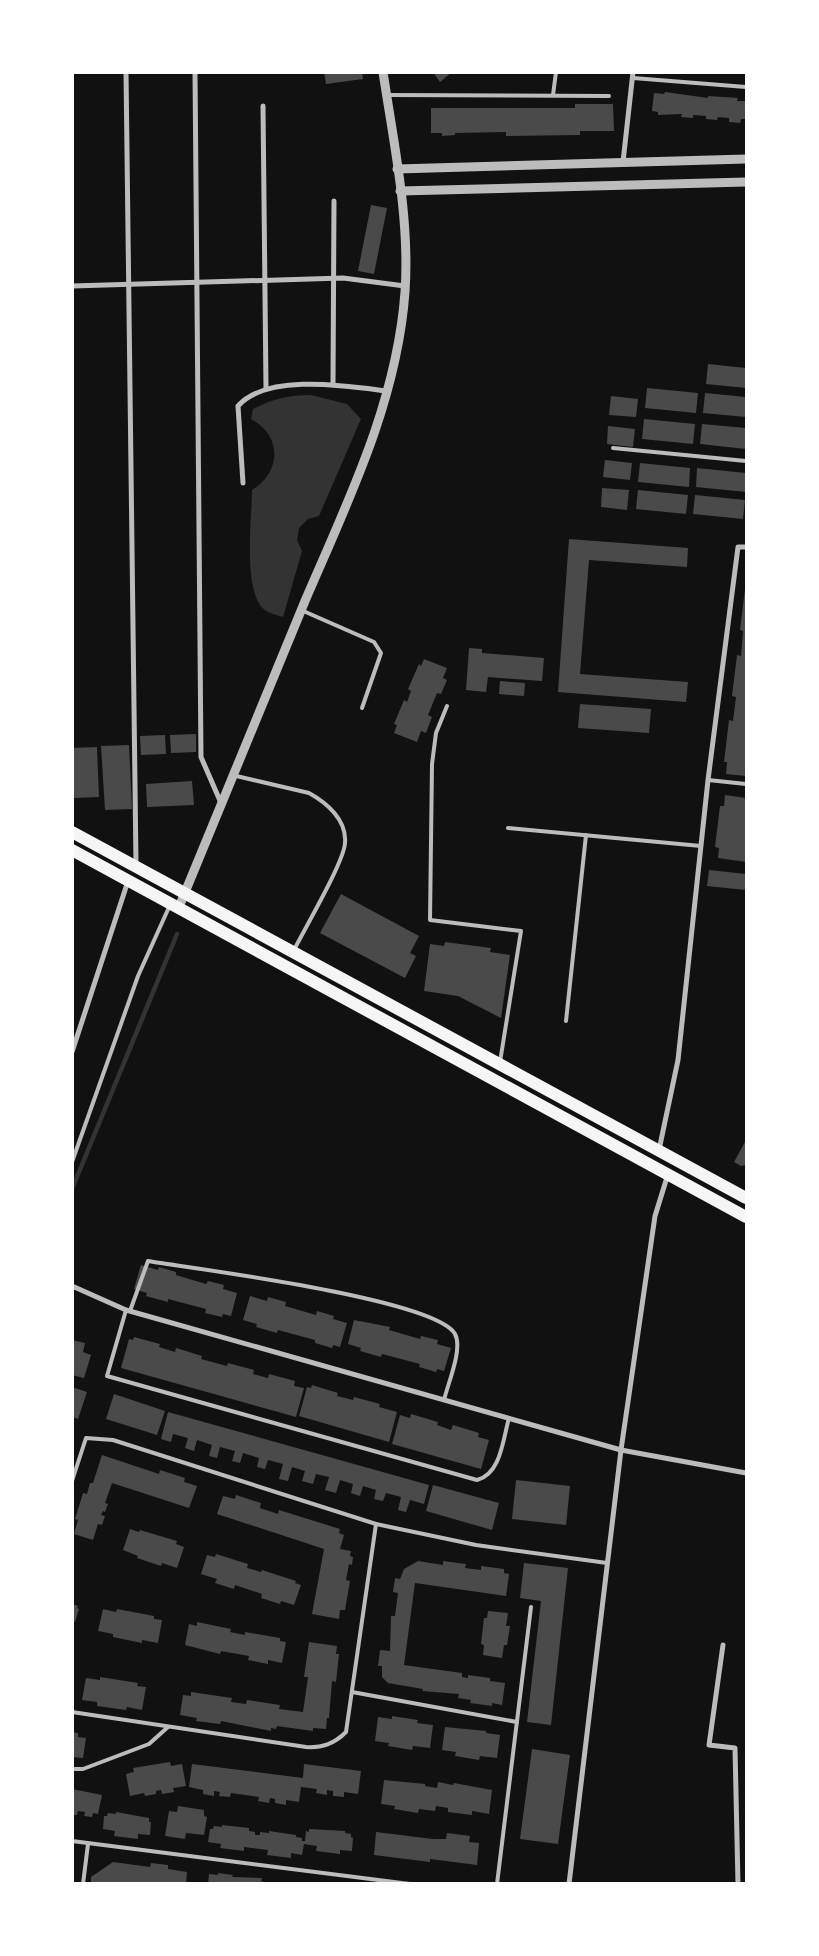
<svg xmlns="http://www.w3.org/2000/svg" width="819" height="1956" font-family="'Fira Sans Condensed',sans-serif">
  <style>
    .water { fill: #333 }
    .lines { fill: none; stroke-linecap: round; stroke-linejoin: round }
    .stream { stroke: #333; stroke-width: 4.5 }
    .building { fill: #4a4a4a }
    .service { stroke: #bcbcbc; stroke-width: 4 }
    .minor { stroke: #bcbcbc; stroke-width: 5 }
    .tertiary { stroke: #bcbcbc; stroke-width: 9 }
    .primary { stroke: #f5f5f5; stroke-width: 12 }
  </style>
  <rect width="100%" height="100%" fill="#111"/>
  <!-- water -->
  <path class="water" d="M311 395 347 404 361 419 319 516 308 519 299 528 297 540 302 551 283 617C278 615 270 614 265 610 242 593 252 518 252 490 282 472 282 435 251 419L253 409C272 399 289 395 311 395Z"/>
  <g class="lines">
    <!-- stream -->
    <path class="stream" d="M72 1189 177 934"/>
  </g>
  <!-- building -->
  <g class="building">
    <path d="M324 72H362L363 79 326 84Z"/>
    <path d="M433 72H452L440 82Z"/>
    <path d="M665 92 708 98V96L738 98 737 101H746V119H741L740 123 729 122V118L718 117 717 120 706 119V116L693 115V118L681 117 682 114 658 115V112L652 111 654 93 664 94Z"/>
    <path d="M575 104H613L614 131H580V135L506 136V132L455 133V135L442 136V133H431V108H575Z"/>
    <path d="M371 205 387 208 374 274 358 271Z"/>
    <path d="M708 364 746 368V388L706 384Z"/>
    <path d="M647 388 698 393 696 413 645 408Z"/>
    <path d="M705 393 746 397V417L703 413Z"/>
    <path d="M611 396 638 399 636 417 609 415Z"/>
    <path d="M644 419 695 424 693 444 642 439Z"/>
    <path d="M702 424 746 428V449L700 444Z"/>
    <path d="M608 426 635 429 633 447 607 444Z"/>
    <path d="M605 460 632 463 630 480 603 477Z"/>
    <path d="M640 463 690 468 689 487 638 482Z"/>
    <path d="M697 468 746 473V492L696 487Z"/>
    <path d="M602 488 629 490 627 510 601 507Z"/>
    <path d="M638 490 688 495 686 514 636 509Z"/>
    <path d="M695 495 745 500 743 519 693 514Z"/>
    <path d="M569 539 688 548 687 567 589 560 580 674 688 682 686 702 558 692Z"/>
    <path d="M745 589H746V776L726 774 727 762H724L729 720 733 721 736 697 732 696 737 655 741 656 743 631 740 630Z"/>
    <path d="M469 648 482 649V653L544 658 542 681 488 677 486 692 466 690Z"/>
    <path d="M424 659 447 668 443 678 447 680 441 694 437 693 428 715 432 717 426 733 421 731 417 742 394 733 397 725 394 724 404 700 407 702 411 691 408 689 419 664 421 666Z"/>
    <path d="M500 681 525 683 524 696 499 694Z"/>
    <path d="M580 704 651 709 649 733 578 728Z"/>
    <path d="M196 734V752L171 753 170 735Z"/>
    <path d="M165 735 166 754 141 755 140 736Z"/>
    <path d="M129 745 132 809 105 810 101 746Z"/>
    <path d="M97 747 99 797 74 798 72 748Z"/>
    <path d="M192 781 194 805 147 807 146 784Z"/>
    <path d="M725 795 746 798V862L718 858 719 848 715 847 720 806H724Z"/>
    <path d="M709 870 746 874V890L707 886Z"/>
    <path d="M341 894 419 936 410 953 416 956 405 978 320 933Z"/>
    <path d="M445 942 491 948 490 952 510 955 501 1018 458 996 424 991 430 944 444 946Z"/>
    <path d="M746 1140V1165L741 1166 734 1162Z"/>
    <path d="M141 1265 158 1270 159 1267 176 1272V1275L206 1284 208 1281 224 1285 223 1289 237 1293 231 1316 223 1314 222 1317 205 1313 206 1309 168 1299V1302L146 1296 147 1293 134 1289Z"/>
    <path d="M250 1296 267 1301 268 1297 286 1302 285 1306 316 1315 317 1311 334 1316 333 1319 347 1323 340 1347 333 1345 332 1348 315 1343V1340L278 1330 277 1333 256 1327 257 1324 243 1320Z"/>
    <path d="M354 1320 390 1327 389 1330 420 1339 421 1336 438 1340 437 1344 451 1348 444 1371 437 1369 436 1372 419 1367 420 1364 382 1354 381 1357 360 1351 361 1348 348 1344Z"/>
    <path d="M134 1337 160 1344 159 1347 175 1352 176 1348 202 1356 201 1359 227 1366 228 1363 254 1370 253 1374 268 1378 269 1374 295 1381 294 1386 304 1388 296 1417 121 1368 129 1339 133 1340Z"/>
    <path d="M72 1340 85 1343 83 1352 91 1355 84 1378 72 1375Z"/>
    <path d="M312 1385 338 1393 337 1396 353 1400 354 1397 380 1404 379 1407 397 1412 389 1442 299 1416 307 1387 311 1388Z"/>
    <path d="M72 1387 87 1392 78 1419 72 1417Z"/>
    <path d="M114 1394 165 1411 157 1435 106 1419Z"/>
    <path d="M168 1412 429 1485 424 1504 410 1500 406 1512 398 1510 401 1497 386 1493 383 1501 374 1499 376 1490 363 1486 360 1496 351 1493 353 1484 340 1480 336 1493 325 1490 329 1477 316 1474 313 1484 302 1481 305 1471 292 1467 288 1481 279 1479 283 1464 268 1460 265 1469 257 1467 259 1458 243 1453 240 1463 232 1461 235 1451 220 1447 217 1458 209 1456 212 1445 197 1440 194 1451 185 1448 188 1438 173 1434 171 1442 161 1439Z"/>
    <path d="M411 1414 438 1422 437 1425 451 1430 453 1425 479 1433 478 1437 489 1440 481 1469 392 1444 400 1415 410 1418Z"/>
    <path d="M102 1455 159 1474 160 1470 185 1478 184 1482 197 1486 189 1508 112 1483 105 1503 108 1504 105 1512 103 1511 101 1515 105 1516 102 1525 98 1524 93 1540 74 1534 78 1520 75 1519 83 1493 87 1494 90 1483H93Z"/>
    <path d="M516 1480 570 1486 566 1525 512 1519Z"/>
    <path d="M433 1485 499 1503 492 1530 426 1511Z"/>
    <path d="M236 1495 261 1503 260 1508 278 1514 279 1510 340 1529 339 1533 344 1535 340 1549 351 1551 350 1556 353 1557 352 1565 349 1564 346 1580 350 1581 345 1610H340L339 1619 312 1614 324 1549 217 1514 223 1496 235 1499Z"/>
    <path d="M130 1529 139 1532 140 1530 177 1541 176 1544 184 1547 177 1568 162 1563 161 1566 137 1558 138 1556 123 1550Z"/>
    <path d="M216 1554 248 1564 247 1568 261 1572 262 1570 296 1581 295 1583 301 1585 294 1605 281 1601 280 1604 261 1598 262 1594 235 1585 234 1589 215 1583 217 1579 201 1574 207 1555 215 1557Z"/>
    <path d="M418 1561 443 1565V1561L466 1564 465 1568 481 1570V1566L504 1569V1573L509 1574 506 1596 415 1583 404 1665 462 1673V1677L468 1678V1675L490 1678V1681L505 1683 502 1705 492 1703V1706L470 1703 471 1700 458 1698 459 1694 422 1691 423 1689 388 1683 382 1677V1666H378L380 1650 390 1651 391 1616H395L398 1593 393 1592 395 1578 400 1579 404 1569Z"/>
    <path d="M524 1563 568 1568 551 1725 527 1722 541 1601 520 1598Z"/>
    <path d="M72 1604 78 1606 77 1608 79 1609 75 1622 72 1621Z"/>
    <path d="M103 1609 116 1612 117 1609 154 1616V1619L162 1620 158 1643 142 1640V1643L113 1637V1634L98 1631Z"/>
    <path d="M488 1611 508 1613 506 1626H510L507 1645H504L502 1658 483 1655 484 1645 481 1644 484 1618H487Z"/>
    <path d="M197 1622 231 1629 230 1632 245 1635V1632L280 1638V1641L286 1642 282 1663 268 1660V1664L248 1660 249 1656 221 1651 220 1654 185 1645 189 1624 197 1626Z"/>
    <path d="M309 1642 337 1646 336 1654H339L336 1682 332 1681 329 1718H327L326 1729 313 1728V1731L277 1726 276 1729 271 1728V1731L221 1721 220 1724 196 1721 197 1718 180 1715 183 1695 191 1696V1692L232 1698 231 1702 246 1704 247 1700 280 1705 279 1709 303 1712 308 1677H304Z"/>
    <path d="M100 1677 138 1683 137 1686 146 1687 142 1710 127 1707 126 1710 97 1706V1702L82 1700 86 1678 100 1680Z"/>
    <path d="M392 1716 418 1720 417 1723 433 1725 430 1748 413 1746 412 1750 388 1746 389 1743 375 1741 378 1717 392 1719Z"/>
    <path d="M445 1727 486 1731V1733L500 1735 497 1758 480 1756 479 1760 455 1756 456 1752 442 1750Z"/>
    <path d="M72 1732 78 1733V1737L86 1738 83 1758 72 1757Z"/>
    <path d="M532 1749 570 1755 558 1844 520 1839Z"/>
    <path d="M170 1762 171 1766 182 1764 186 1786 173 1788 174 1792 162 1794 161 1790 156 1791V1794L145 1796 144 1793 130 1796 126 1774 134 1772 133 1768Z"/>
    <path d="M192 1764 303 1778 304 1764 361 1771 358 1794 344 1792V1797L333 1796V1791L327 1790V1795L316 1793 317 1789 301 1787 299 1802 286 1800V1805L275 1803V1799L270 1798 269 1803 258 1801 259 1797 231 1793 230 1797 219 1796 220 1792 214 1791V1796L203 1794V1790L189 1787Z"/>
    <path d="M384 1780 425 1784V1786L437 1788 438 1782 453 1785 454 1783 492 1790 489 1814 472 1811V1815L448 1812V1808L436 1806 435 1811 419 1809 418 1813 394 1809 395 1806 381 1804Z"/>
    <path d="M72 1789 102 1795 98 1814 93 1813 92 1817 84 1816 85 1812 78 1811 77 1815H72Z"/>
    <path d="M178 1806 204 1810V1816L207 1817 204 1835 186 1833 185 1839 165 1836 169 1811 177 1812Z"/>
    <path d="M116 1812 149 1818V1822H151L150 1835 138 1834V1839L114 1836 115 1831 103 1829 104 1816H107L108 1813 116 1814Z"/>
    <path d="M222 1825 249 1828V1831L255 1832V1835H260V1832L269 1833V1831L296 1835V1837L302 1838V1841H305L306 1831 309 1832V1829L345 1831V1833L351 1834V1837L353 1838 352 1851 340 1850V1854L316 1851 317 1846 304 1844 302 1855 291 1853V1858L267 1855 268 1850 244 1847V1851L220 1848 221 1844 208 1842 210 1829H213L214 1826 222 1827Z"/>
    <path d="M376 1832 433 1839H446L447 1833 470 1836 469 1842 479 1843 477 1865 430 1859V1862L374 1855Z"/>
    <path d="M113 1862 150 1867 151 1863 168 1865V1869L187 1872 186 1884H91V1877Z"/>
    <path d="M218 1873 233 1875 232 1877 262 1878 261 1881 271 1884H208L209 1874 218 1875Z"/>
  </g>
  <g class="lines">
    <!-- service -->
    <g class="service">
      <path d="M633 78 746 87"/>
      <path d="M387 95 609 96"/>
      <path d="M553 95 556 72"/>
      <path d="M613 448 746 461"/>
      <path d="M301 610 374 642 381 653 362 708"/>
      <path d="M447 706 436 733 432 764 430 920 521 931 500 1062"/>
      <path d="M232 775 309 793C327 803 347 820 345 843 344 862 305 928 294 950"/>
      <path d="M708 780 746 784"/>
      <path d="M508 828 701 846"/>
      <path d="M566 1021 586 835"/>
      <path d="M72 1162 138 976 170 905"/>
      <path d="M126 1310 107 1376 477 1480C501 1474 503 1439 509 1418"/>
      <path d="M130 1311 148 1261C197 1269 435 1299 455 1334 463 1349 448 1383 444 1400"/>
      <path d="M72 1481 86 1438 113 1440 376 1524 476 1545 607 1563"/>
      <path d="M352 1692 517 1722"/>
      <path d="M72 1712 306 1747C322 1748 334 1744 346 1732L376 1524"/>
      <path d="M72 1769H83L149 1744 168 1727"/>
      <path d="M72 1841 410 1884"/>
      <path d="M83 1884 88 1844"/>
      <path d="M497 1884 531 1607"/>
    </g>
    <!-- minor -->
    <g class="minor">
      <path d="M126 72 136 864"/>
      <path d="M195 72 201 757 221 803"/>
      <path d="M263 106 266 388"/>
      <path d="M623 162 633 72"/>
      <path d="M72 286 343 278 405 286"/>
      <path d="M333 385 334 201"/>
      <path d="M243 483 238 406C267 373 347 386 387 391"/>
      <path d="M72 1052 128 881"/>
      <path d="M659 1150 678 1060 708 780 738 547H746"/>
      <path d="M72 1286 126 1310 621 1450 746 1473"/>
      <path d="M723 1645 709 1745 735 1748 738 1884"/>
      <path d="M569 1884 621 1450 655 1216 668 1174"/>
    </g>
    <!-- tertiary -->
    <g class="tertiary">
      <path d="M397 169 746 159"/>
      <path d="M400 191 746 182"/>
      <path d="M179 907C220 805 262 703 305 601 348 501 397 402 405 292 410 219 394 145 383 72"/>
    </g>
    <!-- primary -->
    <g class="primary">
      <path d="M72 832 746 1198"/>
      <path d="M72 850 746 1217"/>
    </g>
  </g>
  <!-- border -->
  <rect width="819" height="1956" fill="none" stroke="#ffffff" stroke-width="148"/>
</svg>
